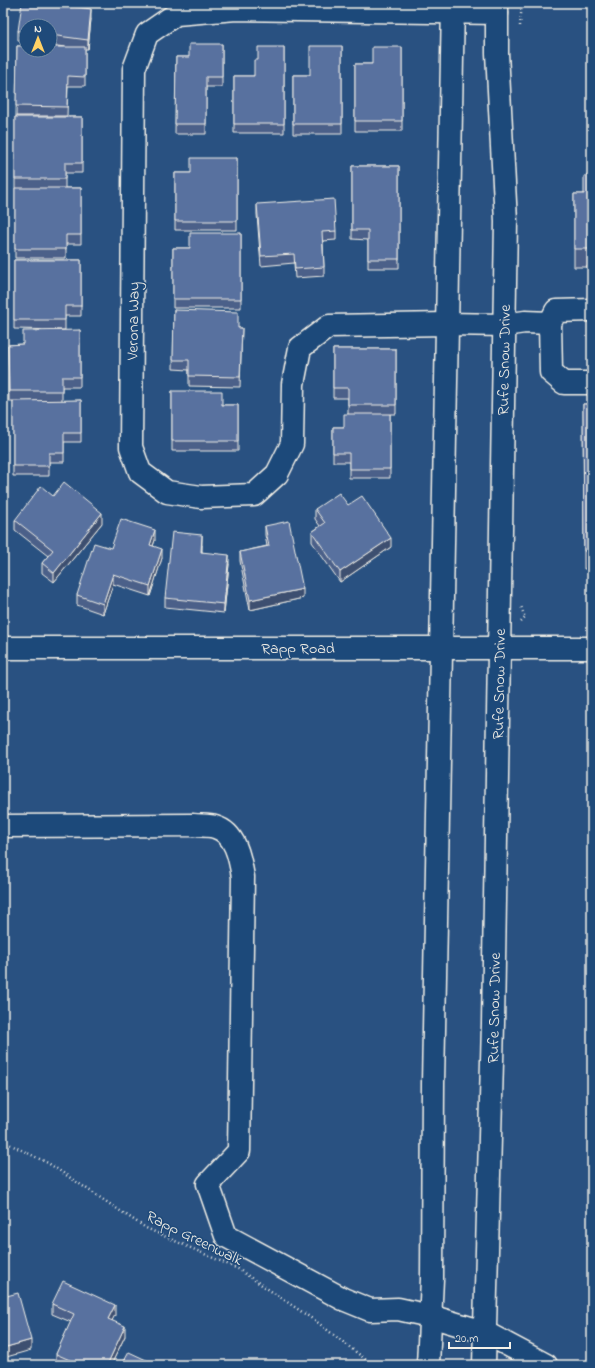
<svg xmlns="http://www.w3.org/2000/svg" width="595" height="1368" font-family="'Indie Flower',sans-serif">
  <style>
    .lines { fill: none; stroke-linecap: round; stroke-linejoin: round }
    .minor-casing { stroke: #f4f1e8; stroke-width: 25 }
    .major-casing { stroke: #f4f1e8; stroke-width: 25 }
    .path { stroke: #f4f1e8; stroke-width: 2.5; stroke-dasharray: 1 3; stroke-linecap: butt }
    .minor { stroke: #1f4a7a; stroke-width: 22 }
    .major { stroke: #1f4a7a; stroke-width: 22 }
    .wall { fill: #4c6189; stroke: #f4f1e8 }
    .shaded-wall { fill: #3e4f6f; stroke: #f4f1e8 }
    .building { fill: #58719f; stroke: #f4f1e8 }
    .labels { text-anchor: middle; stroke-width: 3; stroke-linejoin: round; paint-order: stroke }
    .street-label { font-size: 16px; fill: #f4f1e8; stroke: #1f4a7a }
  </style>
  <rect width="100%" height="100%" fill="#295181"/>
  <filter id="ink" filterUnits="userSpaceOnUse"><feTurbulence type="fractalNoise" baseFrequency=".025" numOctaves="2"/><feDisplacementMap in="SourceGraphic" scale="8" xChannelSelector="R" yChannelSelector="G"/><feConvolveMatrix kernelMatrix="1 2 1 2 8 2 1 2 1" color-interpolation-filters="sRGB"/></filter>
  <g filter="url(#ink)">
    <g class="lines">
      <!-- minor casing -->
      <g class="minor-casing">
        <g id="minor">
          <path d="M497 13 236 9 176 14 147 34 134 69 131 447 140 472 167 492 201 497 254 495 277 474 292 444 293 384 300 348 329 326 446 324 504 325 525 322 550 323"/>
          <path d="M592 310 556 311 550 323 551 372 564 383H592"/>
          <path d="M3 648H592"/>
          <path d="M3 826 193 825C200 826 209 825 215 827 236 833 240 859 243 877L239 1151 208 1184 226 1236 343 1299 370 1310 398 1309 430 1316"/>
        </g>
      </g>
      <!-- major casing -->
      <g class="major-casing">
        <g id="major">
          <path d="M430 1316 484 1332 546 1365"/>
          <path d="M428 1365 432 1279 433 1084 453 3"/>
          <path d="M484 1365 493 1023 506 221 497 53V3"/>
        </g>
      </g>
      <!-- path -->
      <g class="path">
        <path d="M520 26 522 3"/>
        <path d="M521 622 525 618 521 606"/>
        <path d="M3 1141 48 1163 146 1228 238 1269 317 1322 365 1359 369 1365"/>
      </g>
      <!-- minor -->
      <use href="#minor" class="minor"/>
      <!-- major -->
      <use href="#major" class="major"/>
    </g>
    <!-- wall -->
    <g class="wall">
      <path d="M34 3H73L72 6 91 19 88 49H85V86H68L67 116H16L17 46 65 47 50 45V26H26V42L18 41V31L34 5Z"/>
      <path d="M222 44V87H206V134H175L176 57H189Z"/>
      <path d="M342 46V134H293V75H310Z"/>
      <path d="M284 47V133H234V76H254L258 60Z"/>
      <path d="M402 47V131H355V64H372Z"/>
      <path d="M15 117H82V173H65V188H81V244H66V258H15Z"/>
      <path d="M237 158V230H175V173H191Z"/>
      <path d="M352 166H399V268H368V240L352 239Z"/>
      <path d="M592 175V267H574V194H584Z"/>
      <path d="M257 204 336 231V240L323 241 324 267V276L295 278 294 263 261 266 257 214Z"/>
      <path d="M241 233V308H173V248H190Z"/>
      <path d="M14 260H81V316H65V330L14 329Z"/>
      <path d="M174 310 238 328H242L240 387 189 386V370L173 369Z"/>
      <path d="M80 330V387H62V401L81 400V442H64V462H49V476H13V401H9L8 345 23 344Z"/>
      <path d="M333 349H396V414H390V478H349V462H333V427H344L348 414V398H333Z"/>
      <path d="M172 391 222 405H238V451H172Z"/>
      <path d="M583 404H592V568L584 569Z"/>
      <path d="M53 496 102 523 54 582 42 573V563L48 556 15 530V520Z"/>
      <path d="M348 505 391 547 340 582 312 542V532L320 526 315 519V509Z"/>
      <path d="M265 526 303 598 250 610 240 561V552L267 546 265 535Z"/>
      <path d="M155 540 153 546 162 558 150 596 113 584 103 614 77 605V595L111 548Z"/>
      <path d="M202 545V552L229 564 224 613 165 607V598Z"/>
      <path d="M52 1304 115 1315 112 1320 125 1336 111 1365H60L56 1363V1354L71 1322 52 1314Z"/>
    </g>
    <!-- shaded-wall -->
    <g class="shaded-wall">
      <path d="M91 9V19L88 49V40Z"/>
      <path d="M102 513V523L54 582V573Z"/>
      <path d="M155 530V540L150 554V545Z"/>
      <path d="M202 535V545L201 561V552Z"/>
      <path d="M391 538V547L340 582V572Z"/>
      <path d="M162 549V558L150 596V586Z"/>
      <path d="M229 555V564L224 613V604Z"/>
      <path d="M113 574V584L103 614V604Z"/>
      <path d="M303 589V598L250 610V600Z"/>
      <path d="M115 1305V1315L108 1328V1319Z"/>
      <path d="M125 1326V1336L111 1365H107Z"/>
      <path d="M31 1340V1350L3 1358V1348Z"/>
    </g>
    <!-- building -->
    <g class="building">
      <path d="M22 3 34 5V3H72L71 6 91 9 88 40 50 35V26H26V32L18 31Z"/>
      <path d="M189 44H222V77H206V124H175L176 57H189Z"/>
      <path d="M17 46H26V50H50V47H85V77L68 76 67 107 16 106Z"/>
      <path d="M310 46H342V124H293V75H310Z"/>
      <path d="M258 47H284V124H234V76H254V60H258Z"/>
      <path d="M372 47H402V121H355V64H372Z"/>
      <path d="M15 117H82V163H65V179H15Z"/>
      <path d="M191 158H237V221H175V173H191Z"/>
      <path d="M352 166H399V259H368V230H352Z"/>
      <path d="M592 175V249H574V194H584V176Z"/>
      <path d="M15 188H81V235H66V249H15Z"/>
      <path d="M334 199 336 231 322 232 324 267 295 269 294 254 261 256 257 204Z"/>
      <path d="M190 233H241V299H173V248H190Z"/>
      <path d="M14 260H81V306H65V320H14Z"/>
      <path d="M174 310 238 312V328H242L240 377 189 376V360H173Z"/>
      <path d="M80 330V377H62V391H9L8 345 23 344V331Z"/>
      <path d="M333 349H396V405H348V388H333Z"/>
      <path d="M172 391H222V405H238V441H172Z"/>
      <path d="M81 400V433H64V453H49V466H13V401Z"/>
      <path d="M583 404H592V551H584Z"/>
      <path d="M344 414H390V469H349V453H333V427H344Z"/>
      <path d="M64 482 102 513 54 573 42 563 53 550 15 520 41 486 53 496Z"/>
      <path d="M339 493 348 505 362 496 391 538 340 572 312 532 325 523 315 509Z"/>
      <path d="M121 519 155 530 150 545 162 549 150 586 113 574 103 604 77 595 94 543 111 548Z"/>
      <path d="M289 521 303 589 250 600 240 552 269 546 265 526Z"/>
      <path d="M172 532 202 535 201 552 229 555 224 604 165 598Z"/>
      <path d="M63 1281 115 1305 108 1319 125 1326 107 1365H81L56 1354 74 1314 52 1304Z"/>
      <path d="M18 1293 31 1340 3 1348V1297Z"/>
      <path d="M129 1352 157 1365H122Z"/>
    </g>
  </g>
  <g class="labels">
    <!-- street labels -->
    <g class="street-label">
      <text transform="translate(132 321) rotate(-89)" y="6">Verona Way</text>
      <text transform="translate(503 360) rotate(-89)" y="6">Rufe Snow Drive</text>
      <text x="298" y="653">Rapp Road</text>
      <text transform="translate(498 684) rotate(-89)" y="6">Rufe Snow Drive</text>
      <text transform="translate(493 1008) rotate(-89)" y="6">Rufe Snow Drive</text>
      <text transform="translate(195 1237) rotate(26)" y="6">Rapp Greenwalk</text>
    </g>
  </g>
  <!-- margin -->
  <rect width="595" height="1368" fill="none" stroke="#1f4a7a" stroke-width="16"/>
  <rect x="8" y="8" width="579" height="1352" fill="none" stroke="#f4f1e8" stroke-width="1.5" filter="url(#ink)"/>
  <!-- north arrow -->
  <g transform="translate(38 38)"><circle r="19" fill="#1f4a7a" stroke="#748da6"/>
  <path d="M0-3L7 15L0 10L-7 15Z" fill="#ffd166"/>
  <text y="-6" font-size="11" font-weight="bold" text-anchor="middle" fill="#f4f1e8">N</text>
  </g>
  <!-- scale -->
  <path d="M449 1342v6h61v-6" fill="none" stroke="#f4f1e8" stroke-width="2"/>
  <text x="455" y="1342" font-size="12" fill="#f4f1e8" stroke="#1f4a7a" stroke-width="3" paint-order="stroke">20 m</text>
</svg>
